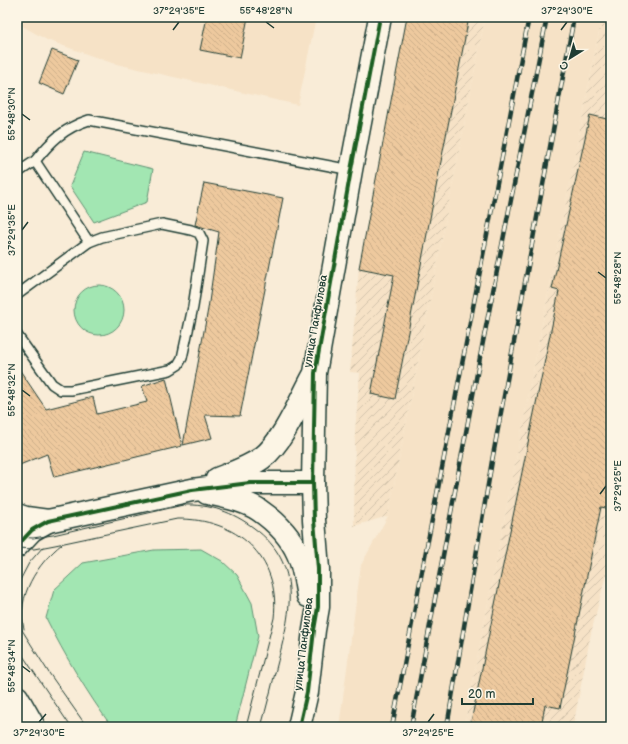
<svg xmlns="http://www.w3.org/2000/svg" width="628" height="744" font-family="'Balsamiq Sans',sans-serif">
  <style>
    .built { fill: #f6e2c6 }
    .industrial { fill: url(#industrial-furrows) }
    .green { fill: #a2e6b2; stroke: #609273 }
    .building { fill: url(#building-back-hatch); stroke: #1f3d34 }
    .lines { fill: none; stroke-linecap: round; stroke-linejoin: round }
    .lane-casing { stroke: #1f3d34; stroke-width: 12 }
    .secondary-casing { stroke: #1f3d34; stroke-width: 25 }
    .lane { stroke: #fcf5e5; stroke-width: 9 }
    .secondary { stroke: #fcf5e5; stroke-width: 22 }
    .tram { stroke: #1f3d34; stroke-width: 1 }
    .rail-casing { stroke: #1f3d34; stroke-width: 4.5 }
    .rail { stroke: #fcf5e5; stroke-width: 3; stroke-dasharray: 9; stroke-linecap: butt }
    .cycleway-casing { stroke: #fcf5e5; stroke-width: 6 }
    .cycleway { stroke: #1b5e20; stroke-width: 4 }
    .ticks { fill: none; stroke: #1f3d34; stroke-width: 1.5 }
    .labels { text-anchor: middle; stroke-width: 3; stroke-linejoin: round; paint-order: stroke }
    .street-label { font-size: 11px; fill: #1f3d34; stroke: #fcf5e5 }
    .neatline { fill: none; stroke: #1f3d34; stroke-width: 1.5 }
    .ticks-label { font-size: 10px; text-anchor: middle; fill: #1f3d34 }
  </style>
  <defs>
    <pattern id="industrial-furrows" width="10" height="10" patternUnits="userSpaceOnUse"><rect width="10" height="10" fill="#f6e2c6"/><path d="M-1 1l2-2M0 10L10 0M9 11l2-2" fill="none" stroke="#d2c3ab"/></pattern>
    <pattern id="building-back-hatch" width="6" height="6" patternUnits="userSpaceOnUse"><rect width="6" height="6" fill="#eec99e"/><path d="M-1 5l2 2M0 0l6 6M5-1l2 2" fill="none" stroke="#ccae89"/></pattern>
  </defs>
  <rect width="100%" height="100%" fill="#f9ecd7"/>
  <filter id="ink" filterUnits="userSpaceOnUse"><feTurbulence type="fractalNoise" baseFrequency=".025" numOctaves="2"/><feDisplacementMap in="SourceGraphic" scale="8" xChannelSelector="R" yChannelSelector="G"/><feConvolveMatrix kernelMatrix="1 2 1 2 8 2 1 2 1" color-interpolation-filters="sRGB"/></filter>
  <g filter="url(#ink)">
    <!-- built -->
    <g class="built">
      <path d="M17 17H316L298 105 112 63 47 40 17 23Z"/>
      <path d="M485 17H602L464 727H339L361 565 388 516Z"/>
    </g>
    <!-- industrial -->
    <g class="industrial">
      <path d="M407 17H485L388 516 354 526 355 431 360 373 350 372 359 268Z"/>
      <path d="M602 17H611V555L591 633 573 727H464Z"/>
    </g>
    <!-- green -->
    <g class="green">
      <path d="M84 152 153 169 147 202 94 222 70 186Z"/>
      <circle cx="99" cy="310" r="25"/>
      <path d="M201 549 222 561 237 575 252 603 258 636 235 727H112C87 693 65 656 46 618L54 590 83 563 154 550Z"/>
    </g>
    <!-- building -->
    <g class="building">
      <path d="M207 17H248L240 58 200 50Z"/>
      <path d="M407 17H469L395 399 371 394 394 275 359 268Z"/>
      <path d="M52 50 78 60 64 94 39 83Z"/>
      <path d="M590 115 611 120V509L601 507 560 708 545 705 541 727H470L559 291 552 289Z"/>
      <path d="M204 183 283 198 240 416 205 415 212 438 183 445 208 309 219 232 195 225Z"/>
      <path d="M17 366 46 409 93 397 97 414 147 402 142 386 166 378 182 446 54 477 47 454 17 466Z"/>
    </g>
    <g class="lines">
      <!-- lane casing -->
      <g class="lane-casing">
        <g id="lane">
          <path d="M35 161C51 141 64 128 89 120L351 170"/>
          <path d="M17 173 35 161 89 242"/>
          <path d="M17 295 89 242 102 237 162 224 191 230 199 233 203 241 193 307 182 358 178 365 170 370 71 390H61L52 384 17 335"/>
        </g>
      </g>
      <!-- secondary casing -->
      <g class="secondary-casing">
        <g id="secondary">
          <path d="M217 479C232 473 248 468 262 458 283 442 300 401 313 377"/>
          <path d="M207 493C223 496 246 501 259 510 275 521 290 536 298 554 304 567 305 582 308 596"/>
          <path d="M17 515 26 518 48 521"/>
          <path d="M17 546 32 530 48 521 192 490 250 483H313"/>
          <path d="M17 697 34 727"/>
          <path d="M299 727 307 692 314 630 318 607V569L314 520 313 483 315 373 351 170 380 17"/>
        </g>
      </g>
      <!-- lane -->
      <use href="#lane" class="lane"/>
      <!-- secondary -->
      <use href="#secondary" class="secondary"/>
      <!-- tram -->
      <g class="tram">
        <path d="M17 537 33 538 53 535 183 505C210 504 233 512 254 528 304 565 290 614 277 665 272 685 267 706 261 727"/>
        <path d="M17 548 34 549 55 545 177 519C236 518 281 556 274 618L246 727"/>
        <path d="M17 586 29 563 43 547"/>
        <path d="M17 622 49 673 87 727"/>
        <path d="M24 629C16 596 37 564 62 544"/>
        <path d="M17 647 71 727"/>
      </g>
      <!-- rail casing -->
      <g class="rail-casing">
        <g id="rail">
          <path d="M392 727 529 17"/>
          <path d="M411 727 481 352 547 17"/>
          <path d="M447 727 492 461 574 17"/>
        </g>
      </g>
      <!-- rail -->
      <use href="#rail" class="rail"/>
      <!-- cycleway casing -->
      <g class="cycleway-casing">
        <g id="cycleway">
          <path d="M17 546 32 530 48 521 192 490 250 483H313"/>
          <path d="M299 727 307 692 314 630 318 607V569L314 520 313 483 315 373 351 170 380 17"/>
        </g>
      </g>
      <!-- cycleway -->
      <use href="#cycleway" class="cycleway"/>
    </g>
  </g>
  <!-- ticks -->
  <path class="ticks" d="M266 22 274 28M173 30 179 22M561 30 567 22M22 114 30 120M22 230 28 222M598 272 606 278M22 390 30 396M600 494 606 486M22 666 30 672M39 722 46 714M428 722 434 714"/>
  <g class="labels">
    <!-- street labels -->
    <g class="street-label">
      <text transform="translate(315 321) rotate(-80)" y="4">улица Панфилова</text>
      <text transform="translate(303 644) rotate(-83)" y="4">улица Панфилова</text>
    </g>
  </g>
  <!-- margin -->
  <rect width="628" height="744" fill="none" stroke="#fcf5e5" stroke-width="44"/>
  <!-- north arrow -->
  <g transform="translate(570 58) rotate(217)" stroke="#fcf5e5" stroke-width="3" paint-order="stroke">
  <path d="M0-3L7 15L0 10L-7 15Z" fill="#1f3d34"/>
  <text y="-6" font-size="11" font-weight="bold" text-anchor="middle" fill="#1f3d34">С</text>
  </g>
  <!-- scale -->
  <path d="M462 698v6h71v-6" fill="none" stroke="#1f3d34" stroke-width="2"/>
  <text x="468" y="698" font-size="12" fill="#1f3d34" stroke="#fcf5e5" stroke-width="3" paint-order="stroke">20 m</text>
  <rect x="22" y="22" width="584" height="700" class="neatline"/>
  <g class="ticks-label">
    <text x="179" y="14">37°29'35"E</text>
    <text x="266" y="14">55°48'28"N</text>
    <text x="567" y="14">37°29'30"E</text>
    <text transform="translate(11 114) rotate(-90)" y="4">55°48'30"N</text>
    <text transform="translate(11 230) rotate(-90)" y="4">37°29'35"E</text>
    <text transform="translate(617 278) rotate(-90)" y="4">55°48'28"N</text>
    <text transform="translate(11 390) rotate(-90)" y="4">55°48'32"N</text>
    <text transform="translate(617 486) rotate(-90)" y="4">37°29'25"E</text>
    <text transform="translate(11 666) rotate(-90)" y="4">55°48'34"N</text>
    <text x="39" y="736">37°29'30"E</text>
    <text x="428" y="736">37°29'25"E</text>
  </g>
</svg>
